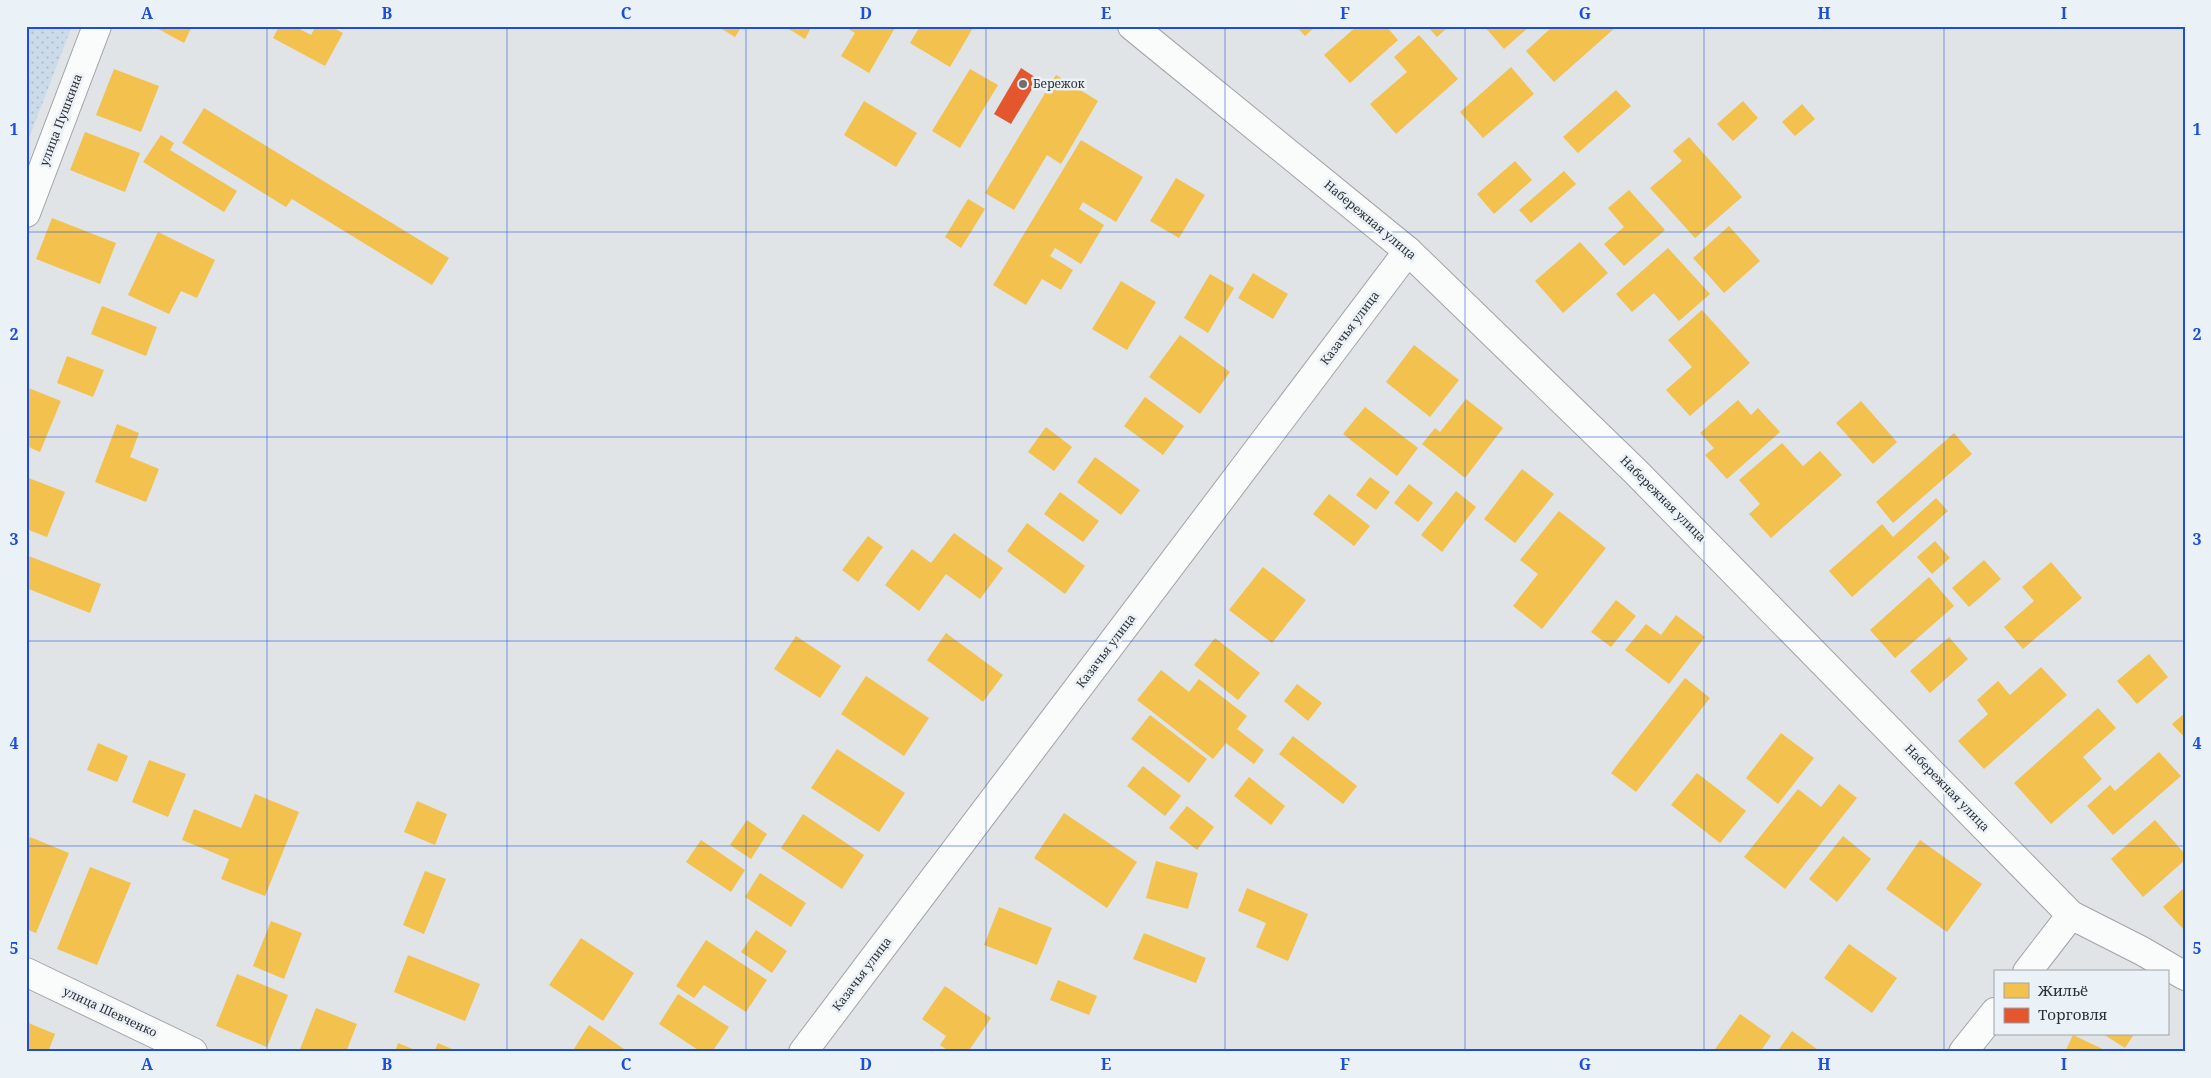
<svg xmlns="http://www.w3.org/2000/svg" width="2211" height="1078" font-family="'Noto Serif',serif">
  <style>
    .green { fill: url(#green-dots) }
    .homes { fill: #f2c14e }
    .shops { fill: #e4572e }
    .lines { fill: none; stroke-linecap: round; stroke-linejoin: round }
    .street-casing { stroke: #a1a4a6; stroke-width: 30 }
    .secondary-casing { stroke: #a1a4a6; stroke-width: 30 }
    .street { stroke: #fafbfb; stroke-width: 28 }
    .secondary { stroke: #fafbfb; stroke-width: 28 }
    .grid { fill: none; stroke: #1d4ed8; stroke-width: 1; stroke-opacity: 0.55 }
    .poi-dot { fill: #6c7072; stroke: #eaf1f7; stroke-width: 2 }
    .labels { text-anchor: middle; stroke-width: 5; stroke-linejoin: round; paint-order: stroke }
    .poi-label { font-size: 12px; fill: #2e3133; stroke: #eaf1f7; text-anchor: start }
    .street-label { font-size: 12px; fill: #2e3133; stroke: #eaf1f7 }
    .neatline { fill: none; stroke: #1d4ed8; stroke-width: 2 }
    .grid-label { font-size: 16px; text-anchor: middle; font-weight: bold; fill: #1d4ed8 }
  </style>
  <defs>
    <pattern id="green-dots" width="8" height="8" patternUnits="userSpaceOnUse" patternTransform="scale(1.25)"><rect width="8" height="8" fill="#cbdbea"/><path d="M2 2h.1M6 6h.1" fill="none" stroke="#afbcc9" stroke-width="1.8" stroke-linecap="round"/></pattern>
  </defs>
  <rect width="100%" height="100%" fill="#e0e4e7"/>
  <!-- green -->
  <path class="green" d="M26 26H72L26 146Z"/>
  <!-- homes -->
  <g class="homes">
    <path d="M153 26H192L184 43Z"/>
    <path d="M279 26H294L311 35 316 26H330L343 33 325 66 273 38Z"/>
    <path d="M717 26H742L735 37Z"/>
    <path d="M784 26H812L805 39Z"/>
    <path d="M844 26H896L869 73 841 56 855 33Z"/>
    <path d="M920 26H974L950 67 910 43Z"/>
    <path d="M1296 26H1316L1305 36Z"/>
    <path d="M1357 26H1386L1398 40 1350 83 1324 55Z"/>
    <path d="M1427 26H1449L1437 37Z"/>
    <path d="M1484 26H1530L1504 49Z"/>
    <path d="M1553 26H1617L1554 82 1526 51Z"/>
    <path d="M1419 35 1458 79 1396 134 1370 104 1407 72 1394 57Z"/>
    <path d="M1511 67 1534 94 1483 138 1460 112Z"/>
    <path d="M114 69 159 86 141 132 96 115Z"/>
    <path d="M970 69 998 85 960 148 932 131Z"/>
    <path d="M1056 75 1098 101 1061 164 1047 155 1014 210 985 193Z"/>
    <path d="M1616 90 1631 106 1578 153 1563 137Z"/>
    <path d="M864 101 917 133 896 167 844 135Z"/>
    <path d="M1743 101 1758 118 1733 141 1717 124Z"/>
    <path d="M1802 104 1815 119 1795 136 1782 122Z"/>
    <path d="M204 108 449 258 432 285 292 199 286 207 182 143Z"/>
    <path d="M85 132 140 153 125 192 70 170Z"/>
    <path d="M161 135 174 143 170 150 237 191 224 212 143 162Z"/>
    <path d="M1689 137 1742 197 1695 238 1650 188 1682 161 1673 151Z"/>
    <path d="M1081 140 1143 177 1116 222 1083 202 1079 209 1104 225 1081 264 1055 248 1050 256 1073 270 1061 290 1042 279 1026 305 993 285Z"/>
    <path d="M1515 161 1532 180 1494 214 1477 194Z"/>
    <path d="M1564 171 1576 184 1531 223 1519 210Z"/>
    <path d="M1176 178 1205 195 1179 238 1150 221Z"/>
    <path d="M1629 190 1665 230 1624 266 1604 244 1624 227 1608 208Z"/>
    <path d="M968 199 985 209 961 248 945 237Z"/>
    <path d="M52 218 116 243 100 284 36 259Z"/>
    <path d="M1729 226 1760 261 1724 293 1693 258Z"/>
    <path d="M158 232 215 260 197 298 181 291 169 314 128 295Z"/>
    <path d="M1580 242 1608 273 1563 313 1535 281Z"/>
    <path d="M1668 248 1710 294 1679 321 1654 293 1632 312 1616 294Z"/>
    <path d="M1253 273 1288 294 1273 319 1238 298Z"/>
    <path d="M1210 274 1234 288 1208 333 1184 318Z"/>
    <path d="M1121 281 1156 302 1127 350 1092 329Z"/>
    <path d="M102 306 157 327 146 356 91 334Z"/>
    <path d="M1702 310 1750 363 1690 416 1666 390 1692 367 1668 340Z"/>
    <path d="M1180 335 1230 372 1200 414 1149 377Z"/>
    <path d="M1414 345 1459 380 1430 417 1386 382Z"/>
    <path d="M67 356 104 370 93 397 57 383Z"/>
    <path d="M26 387 61 401 40 452 26 446Z"/>
    <path d="M1145 397 1184 426 1163 455 1124 426Z"/>
    <path d="M1466 399 1503 428 1465 478 1422 444 1435 428 1440 432Z"/>
    <path d="M1738 400 1751 415 1758 408 1780 432 1727 479 1705 455 1714 448 1700 433Z"/>
    <path d="M1861 401 1897 442 1873 464 1836 423Z"/>
    <path d="M1365 407 1418 448 1397 476 1343 434Z"/>
    <path d="M117 424 139 433 130 457 159 469 146 502 95 482Z"/>
    <path d="M1046 427 1072 447 1054 471 1028 452Z"/>
    <path d="M1954 433 1972 454 1893 523 1876 502Z"/>
    <path d="M1782 443 1803 466 1820 451 1842 475 1771 538 1749 514 1760 504 1739 480Z"/>
    <path d="M1095 457 1140 490 1121 515 1077 482Z"/>
    <path d="M1522 469 1554 494 1515 543 1484 519Z"/>
    <path d="M26 477 65 492 47 537 26 529Z"/>
    <path d="M1370 477 1390 492 1376 510 1356 495Z"/>
    <path d="M1409 484 1433 503 1418 522 1394 503Z"/>
    <path d="M1456 491 1476 507 1442 552 1421 535Z"/>
    <path d="M1060 492 1099 521 1083 542 1044 514Z"/>
    <path d="M1329 494 1370 526 1354 546 1313 514Z"/>
    <path d="M1936 498 1948 511 1852 597 1829 571 1882 524 1893 537Z"/>
    <path d="M1559 511 1606 548 1542 629 1513 606 1538 574 1520 560Z"/>
    <path d="M1027 523 1085 566 1065 594 1007 551Z"/>
    <path d="M954 533 1003 568 980 599 946 574 919 611 885 585 912 549 931 563Z"/>
    <path d="M868 536 883 547 858 582 842 570Z"/>
    <path d="M1935 541 1950 558 1932 574 1917 557Z"/>
    <path d="M26 555 101 584 90 613 26 588Z"/>
    <path d="M1984 560 2001 579 1969 607 1952 588Z"/>
    <path d="M2051 562 2082 598 2023 649 2004 627 2034 601 2022 587Z"/>
    <path d="M1263 567 1306 600 1272 643 1229 610Z"/>
    <path d="M1929 577 1954 606 1895 658 1870 630Z"/>
    <path d="M1616 600 1636 616 1611 647 1591 632Z"/>
    <path d="M1676 615 1705 637 1669 684 1625 650 1646 624 1661 635Z"/>
    <path d="M946 633 1003 675 983 702 927 660Z"/>
    <path d="M796 636 841 666 820 698 774 669Z"/>
    <path d="M1949 637 1968 659 1930 693 1910 671Z"/>
    <path d="M1215 638 1260 673 1238 700 1194 665Z"/>
    <path d="M2149 654 2168 677 2137 704 2117 681Z"/>
    <path d="M2041 667 2067 695 1984 769 1958 741 1988 714 1977 700 1998 681 2010 695Z"/>
    <path d="M1161 670 1189 692 1199 679 1247 716 1237 729 1264 750 1254 764 1226 743 1213 759 1137 700Z"/>
    <path d="M866 676 929 718 904 756 841 714Z"/>
    <path d="M1685 678 1710 698 1636 792 1611 773Z"/>
    <path d="M1297 684 1322 703 1308 721 1284 701Z"/>
    <path d="M2098 708 2116 728 2083 757 2102 779 2051 824 2014 783Z"/>
    <path d="M2185 713V738L2172 724Z"/>
    <path d="M1150 715 1207 759 1189 783 1131 739Z"/>
    <path d="M1781 733 1814 758 1778 804 1746 778Z"/>
    <path d="M1293 736 1357 786 1343 804 1279 754Z"/>
    <path d="M98 743 128 756 117 782 87 770Z"/>
    <path d="M837 749 905 793 879 832 811 788Z"/>
    <path d="M2159 752 2181 776 2113 835 2087 806 2110 785 2115 791Z"/>
    <path d="M149 760 186 774 168 817 132 802Z"/>
    <path d="M1143 766 1181 796 1165 816 1127 786Z"/>
    <path d="M1697 773 1746 811 1720 843 1671 805Z"/>
    <path d="M1249 777 1285 806 1271 825 1234 796Z"/>
    <path d="M1839 784 1857 798 1785 889 1744 857 1798 789 1821 807Z"/>
    <path d="M255 794 299 812 265 896 221 879 229 859 182 840 194 809 241 828Z"/>
    <path d="M417 801 447 814 435 845 404 832Z"/>
    <path d="M1187 806 1214 827 1197 850 1169 828Z"/>
    <path d="M1064 813 1137 862 1107 908 1034 858Z"/>
    <path d="M803 814 864 855 842 889 781 848Z"/>
    <path d="M747 820 767 834 751 859 730 845Z"/>
    <path d="M2155 820 2185 854V860L2143 897 2111 859Z"/>
    <path d="M1843 836 1871 859 1837 902 1809 879Z"/>
    <path d="M30 837 69 853 36 933 26 929V846Z"/>
    <path d="M701 840 745 870 731 892 686 862Z"/>
    <path d="M1920 840 1982 884 1947 932 1886 889Z"/>
    <path d="M1156 861 1198 873 1188 909 1146 898Z"/>
    <path d="M90 867 131 883 97 965 57 949Z"/>
    <path d="M425 871 446 879 424 934 403 925Z"/>
    <path d="M760 873 806 903 791 927 745 897Z"/>
    <path d="M2185 887V931L2163 907Z"/>
    <path d="M1247 888 1308 914 1288 961 1256 947 1266 923 1238 911Z"/>
    <path d="M999 907 1052 928 1037 965 984 945Z"/>
    <path d="M271 921 302 933 284 979 253 966Z"/>
    <path d="M756 930 787 951 772 973 741 952Z"/>
    <path d="M1144 933 1206 958 1196 983 1133 959Z"/>
    <path d="M581 938 634 973 603 1021 549 985Z"/>
    <path d="M706 940 767 980 746 1012 704 985 694 998 676 986Z"/>
    <path d="M1849 944 1897 978 1872 1013 1824 978Z"/>
    <path d="M408 955 480 984 465 1021 394 992Z"/>
    <path d="M237 974 288 995 267 1047 216 1026Z"/>
    <path d="M1058 980 1097 996 1089 1015 1050 1000Z"/>
    <path d="M945 986 991 1018 968 1052H950L940 1045 946 1036 922 1019Z"/>
    <path d="M678 994 729 1027 712 1052H701L659 1024Z"/>
    <path d="M316 1008 357 1024 346 1052H299Z"/>
    <path d="M1740 1014 1771 1036 1760 1052H1713Z"/>
    <path d="M26 1022 55 1034 48 1052H26Z"/>
    <path d="M589 1025 624 1049 622 1052H572Z"/>
    <path d="M1792 1031 1821 1052H1777Z"/>
    <path d="M2103 1034H2134L2125 1048Z"/>
    <path d="M2073 1035 2109 1052H2065Z"/>
    <path d="M398 1043 420 1052H395Z"/>
    <path d="M438 1043 459 1052H434Z"/>
  </g>
  <!-- shops -->
  <path class="shops" d="M1021 68 1038 79 1011 124 994 114Z"/>
  <g class="lines">
    <!-- street casing -->
    <g class="street-casing">
      <g id="street">
        <path d="M1132 26 1408 251 1636 472 2071 915 2142 951 2185 976"/>
        <path d="M26 213 97 26"/>
        <path d="M26 972 193 1052"/>
        <path d="M803 1052 1408 251"/>
      </g>
    </g>
    <!-- secondary casing -->
    <g class="secondary-casing">
      <g id="secondary">
        <path d="M2027 972 2071 915"/>
        <path d="M1963 1052 1995 1012"/>
      </g>
    </g>
    <!-- street -->
    <use href="#street" class="street"/>
    <!-- secondary -->
    <use href="#secondary" class="secondary"/>
  </g>
  <!-- grid -->
  <path class="grid" d="M267 26V1052M507 26V1052M746 26V1052M986 26V1052M1225 26V1052M1465 26V1052M1704 26V1052M1944 26V1052M26 232H2185M26 437H2185M26 641H2185M26 846H2185"/>
  <!-- markers -->
  <circle class="poi-dot" cx="1023" cy="84" r="5"/>
  <g class="labels">
    <!-- poi labels -->
    <g class="poi-label">
      <text x="1033" y="88">Бережок</text>
    </g>
    <!-- street labels -->
    <g class="street-label">
      <text transform="translate(61 120) rotate(-69)" y="4">улица Пушкина</text>
      <text transform="translate(1370 220) rotate(40)" y="4">Набережная улица</text>
      <text transform="translate(1350 328) rotate(-53)" y="4">Казачья улица</text>
      <text transform="translate(1663 499) rotate(45)" y="4">Набережная улица</text>
      <text transform="translate(1106 651) rotate(-53)" y="4">Казачья улица</text>
      <text transform="translate(1947 788) rotate(46)" y="4">Набережная улица</text>
      <text transform="translate(862 974) rotate(-53)" y="4">Казачья улица</text>
      <text transform="translate(110 1012) rotate(25)" y="4">улица Шевченко</text>
    </g>
  </g>
  <!-- border -->
  <rect width="2211" height="1078" fill="none" stroke="#eaf1f7" stroke-width="55"/>
  <!-- legend -->
  <rect x="1994" y="970" width="175" height="65" fill="#eaf1f7" stroke="#9fa4a9"/>
  <rect x="2004" y="983" width="25" height="15" fill="#f2c14e" stroke="#9fa4a9"/>
  <text x="2038" y="996" font-size="15" fill="#2e3133">Жильё</text>
  <rect x="2004" y="1008" width="25" height="15" fill="#e4572e" stroke="#9fa4a9"/>
  <text x="2038" y="1020" font-size="15" fill="#2e3133">Торговля</text>
  <rect x="28" y="28" width="2156" height="1022" class="neatline"/>
  <g class="grid-label">
    <text x="147" y="19">A</text>
    <text x="387" y="19">B</text>
    <text x="626" y="19">C</text>
    <text x="866" y="19">D</text>
    <text x="1106" y="19">E</text>
    <text x="1345" y="19">F</text>
    <text x="1585" y="19">G</text>
    <text x="1824" y="19">H</text>
    <text x="2064" y="19">I</text>
    <text x="14" y="135">1</text>
    <text x="2197" y="135">1</text>
    <text x="14" y="340">2</text>
    <text x="2197" y="340">2</text>
    <text x="14" y="545">3</text>
    <text x="2197" y="545">3</text>
    <text x="14" y="749">4</text>
    <text x="2197" y="749">4</text>
    <text x="14" y="954">5</text>
    <text x="2197" y="954">5</text>
    <text x="147" y="1070">A</text>
    <text x="387" y="1070">B</text>
    <text x="626" y="1070">C</text>
    <text x="866" y="1070">D</text>
    <text x="1106" y="1070">E</text>
    <text x="1345" y="1070">F</text>
    <text x="1585" y="1070">G</text>
    <text x="1824" y="1070">H</text>
    <text x="2064" y="1070">I</text>
  </g>
</svg>
